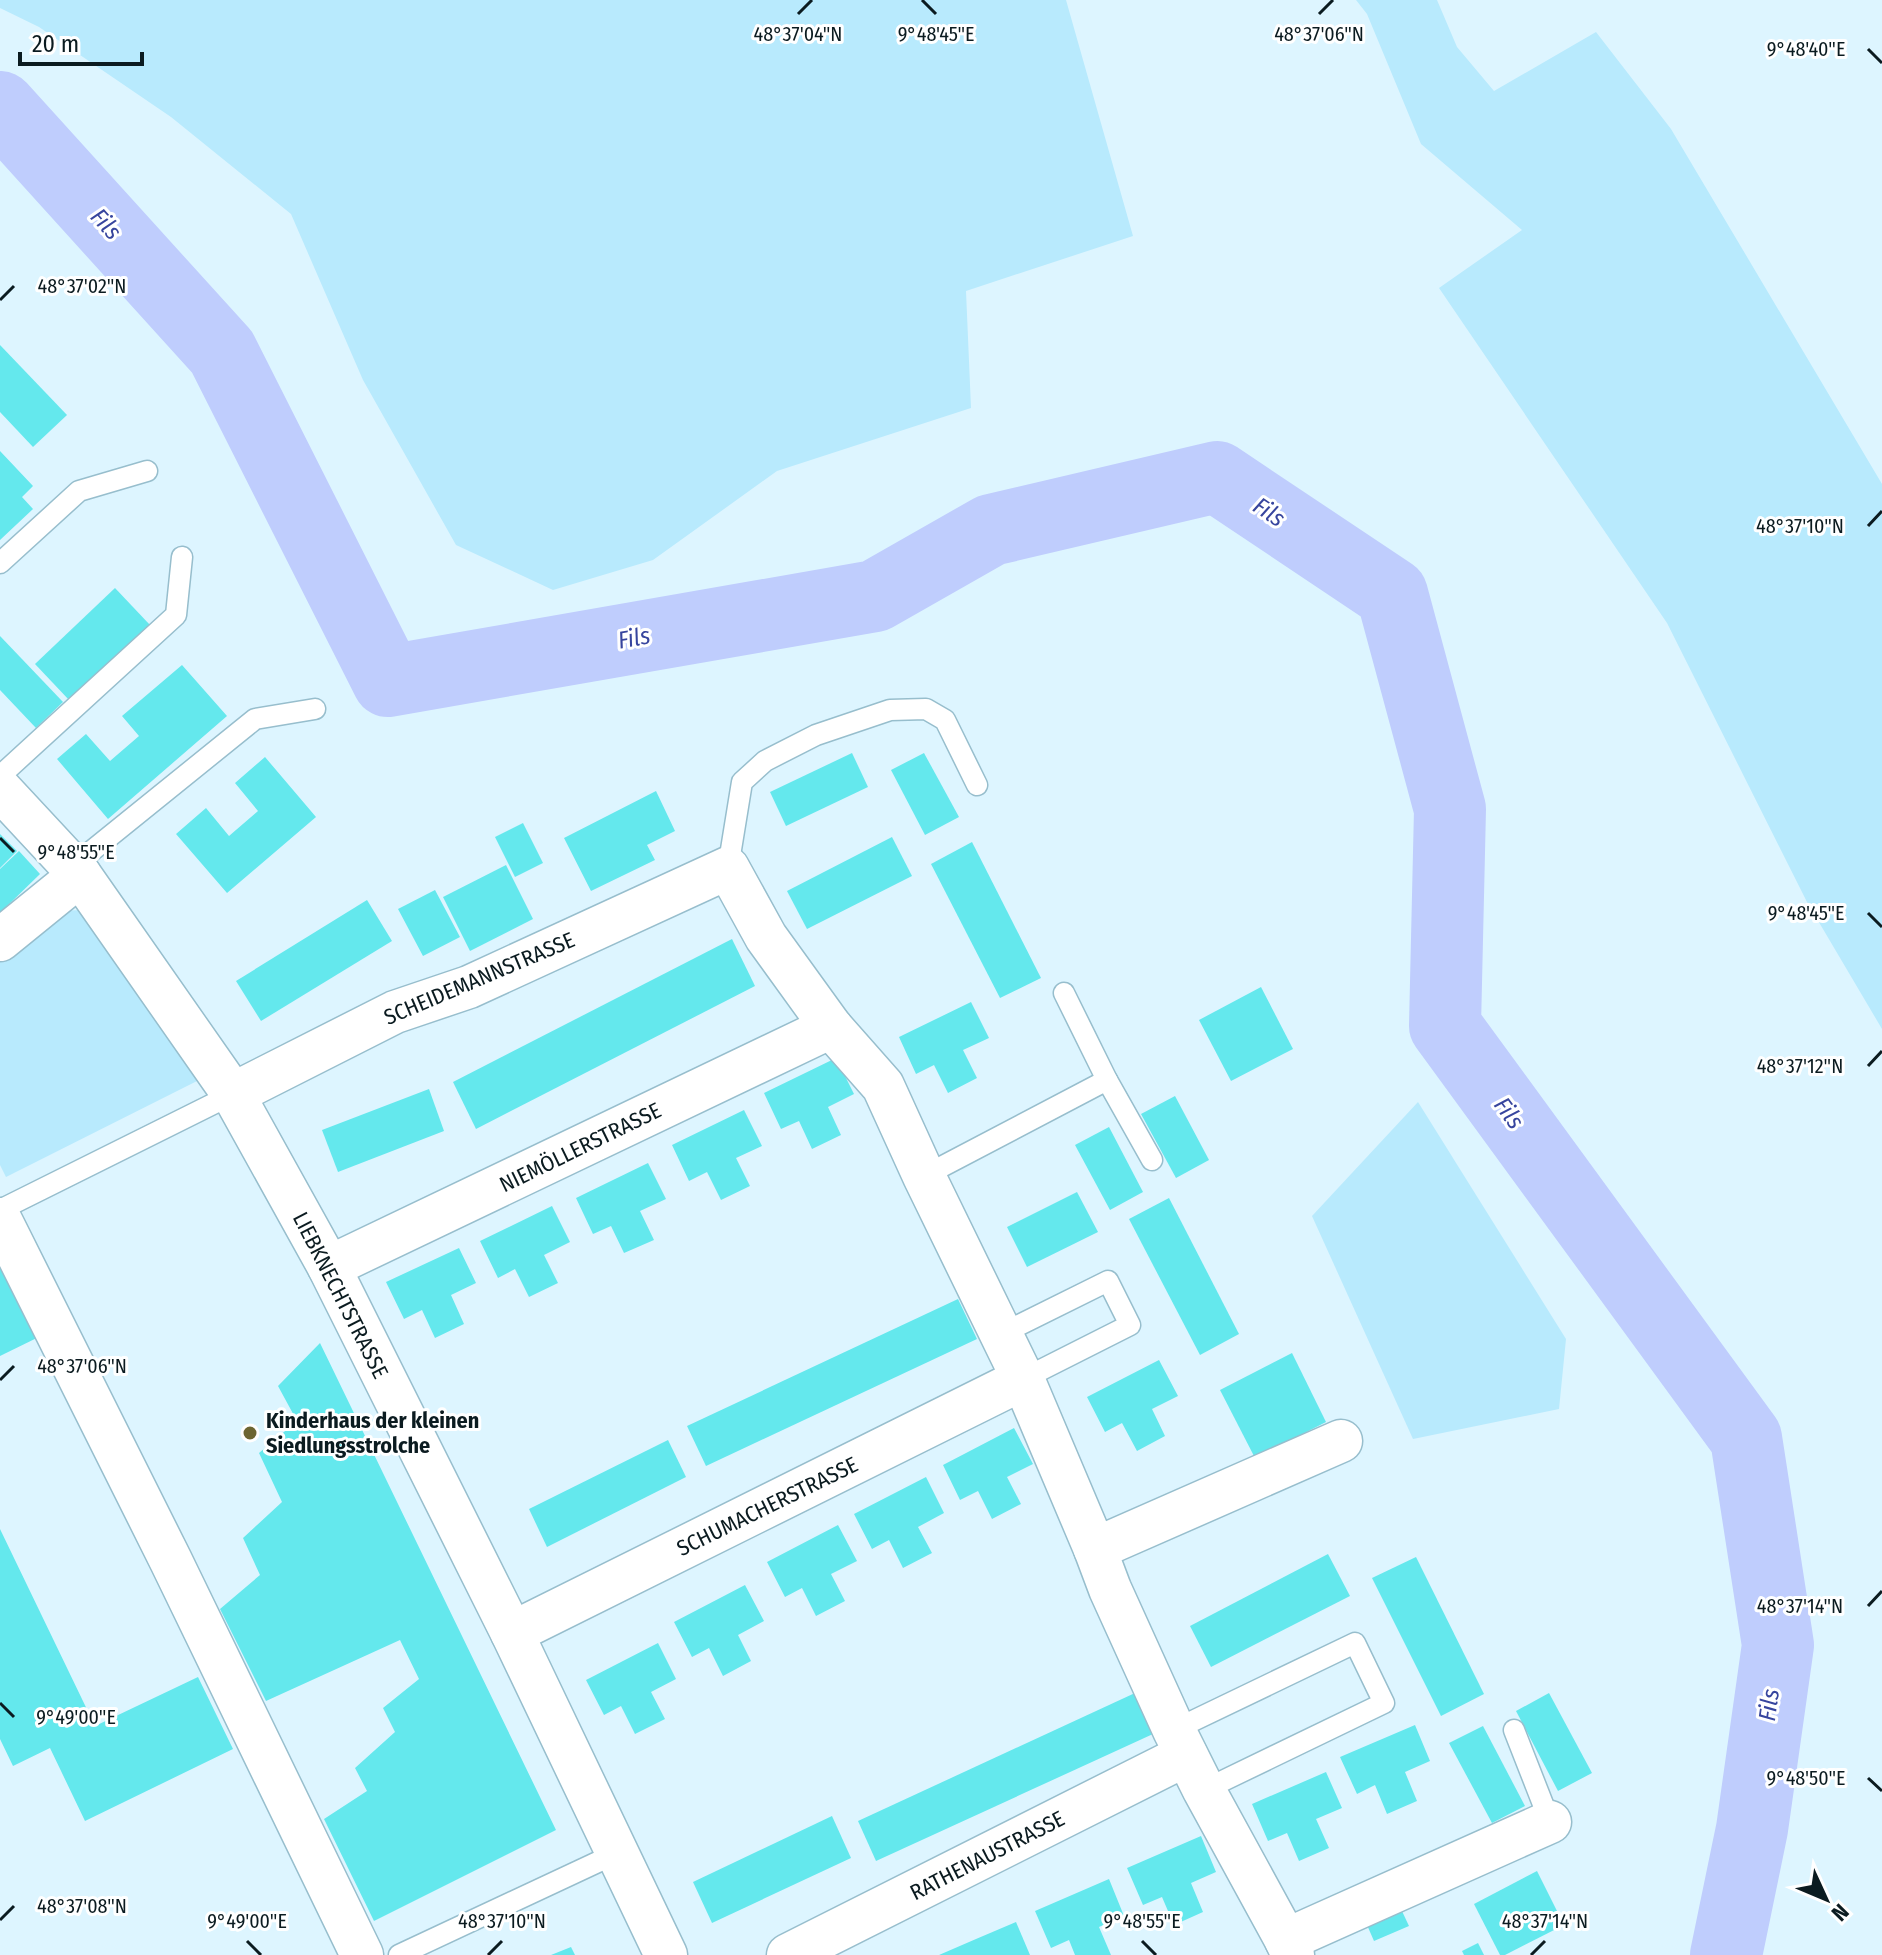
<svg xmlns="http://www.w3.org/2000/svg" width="1882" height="1955" font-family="'Fira Sans Condensed',sans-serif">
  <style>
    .green { fill: #b8eafd }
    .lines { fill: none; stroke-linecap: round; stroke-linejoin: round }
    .river { stroke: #bfcdfd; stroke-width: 72 }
    .building { fill: #64e8ed }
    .lane-casing { stroke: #97becd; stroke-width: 23 }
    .street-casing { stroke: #97becd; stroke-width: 45 }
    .lane { stroke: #fff; stroke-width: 20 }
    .street { stroke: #fff; stroke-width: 42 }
    .ticks { fill: none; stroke: #0b1b20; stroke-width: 3 }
    .poi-dot { fill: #6c6532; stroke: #fff; stroke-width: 3 }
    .labels { text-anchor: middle; stroke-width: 6; stroke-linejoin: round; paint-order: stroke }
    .street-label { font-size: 22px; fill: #0b1b20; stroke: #fff }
    .poi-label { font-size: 22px; font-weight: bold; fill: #0b1b20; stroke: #fff; text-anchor: start }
    .water-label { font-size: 24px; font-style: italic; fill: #37459e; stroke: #fff }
    .ticks-label { font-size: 20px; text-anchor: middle; fill: #0b1b20; stroke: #fff; stroke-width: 6; stroke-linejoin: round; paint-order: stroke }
  </style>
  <rect width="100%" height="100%" fill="#ddf5ff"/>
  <!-- green -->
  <g class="green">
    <path d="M0 0H1066L1133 236 966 291 971 408 777 471 653 560 553 590 456 545 363 380 291 214 171 117 39 27 0 8Z"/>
    <path d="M1356 0H1437L1457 47 1494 91 1596 32 1671 129 1882 484V1029L1807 902 1667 623 1439 288 1522 230 1421 144 1367 14Z"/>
    <path d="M83 910 201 1079 6 1177 0 1165V954L54 911Z"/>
    <path d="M1418 1102 1566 1339 1559 1409 1413 1439 1312 1216Z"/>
  </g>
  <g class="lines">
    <!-- river -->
    <path class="river" d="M0 107 222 352 388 681 875 596 991 530 1217 477 1392 594 1450 809 1445 1026 1746 1438 1778 1645 1752 1829 1726 1955"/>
  </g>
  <!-- building -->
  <g class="building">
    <path d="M0 345 67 415 33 447 0 412Z"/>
    <path d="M0 451 33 486 22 497 33 509 0 540Z"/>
    <path d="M115 588 150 625 70 701 35 664Z"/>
    <path d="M0 636 63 702 36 728 0 690Z"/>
    <path d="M182 665 227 716 108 819 57 759 86 734 110 761 139 736 122 716Z"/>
    <path d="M852 753 868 787 786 826 770 792Z"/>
    <path d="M924 753 959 817 925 835 891 770Z"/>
    <path d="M265 757 316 817 227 893 176 834 206 808 229 836 258 811 235 783Z"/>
    <path d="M656 791 675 831 647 845 655 860 591 891 564 838Z"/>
    <path d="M523 823 543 863 515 877 495 837Z"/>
    <path d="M0 834 17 851 0 868Z"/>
    <path d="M892 837 912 876 807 929 787 891Z"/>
    <path d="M972 842 1041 978 1000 998 931 864Z"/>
    <path d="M19 851 40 874 0 913V869Z"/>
    <path d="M506 865 533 919 470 951 443 897Z"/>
    <path d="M435 890 460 937 423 956 398 909Z"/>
    <path d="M367 900 392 941 261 1021 236 981Z"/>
    <path d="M732 939 755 986 476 1129 453 1082Z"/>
    <path d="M1261 987 1293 1049 1231 1081 1199 1020Z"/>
    <path d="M971 1002 989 1038 963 1050 977 1078 948 1093 934 1065 916 1074 899 1037Z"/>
    <path d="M836 1058 854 1094 828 1107 841 1135 812 1149 799 1121 781 1129 764 1093Z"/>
    <path d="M429 1089 444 1131 338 1172 322 1130Z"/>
    <path d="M1175 1096 1209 1160 1176 1178 1141 1114Z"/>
    <path d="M744 1110 762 1146 736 1158 750 1186 721 1200 707 1172 689 1181 672 1145Z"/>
    <path d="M1109 1127 1143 1192 1110 1210 1075 1145Z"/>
    <path d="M648 1163 666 1199 640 1211 654 1240 624 1253 611 1226 593 1234 576 1198Z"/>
    <path d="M1077 1192 1098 1232 1027 1267 1007 1227Z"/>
    <path d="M1169 1198 1239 1334 1200 1355 1129 1219Z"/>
    <path d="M552 1206 570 1242 544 1255 558 1283 529 1297 515 1269 498 1278 480 1241Z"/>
    <path d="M459 1248 476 1283 451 1295 464 1324 435 1338 422 1310 404 1319 386 1282Z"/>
    <path d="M0 1255 47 1333 0 1356Z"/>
    <path d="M958 1299 977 1339 706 1466 687 1426Z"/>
    <path d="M320 1343 556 1830 374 1921 324 1819 367 1791 355 1768 395 1732 383 1708 419 1679 400 1640 266 1701 220 1609 260 1575 243 1538 282 1502 259 1453 297 1421 278 1386Z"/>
    <path d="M1292 1353 1326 1422 1255 1458 1220 1390Z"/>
    <path d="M1159 1360 1178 1396 1152 1409 1165 1436 1137 1451 1122 1423 1105 1432 1087 1397Z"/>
    <path d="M1014 1428 1033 1464 1007 1477 1021 1504 992 1519 978 1491 960 1500 943 1465Z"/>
    <path d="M668 1440 686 1477 547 1547 529 1509Z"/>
    <path d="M926 1477 944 1513 918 1527 932 1553 903 1568 889 1540 872 1549 854 1514Z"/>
    <path d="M838 1525 857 1561 831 1574 845 1601 816 1616 802 1588 785 1597 767 1562Z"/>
    <path d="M0 1529 95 1726 198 1677 233 1749 85 1821 50 1748 13 1766 0 1739Z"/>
    <path d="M1328 1554 1350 1596 1211 1667 1190 1626Z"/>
    <path d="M1416 1557 1484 1694 1441 1716 1372 1578Z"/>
    <path d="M745 1585 764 1621 738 1635 751 1661 723 1676 709 1648 692 1657 674 1622Z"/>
    <path d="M658 1643 676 1679 651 1692 665 1719 635 1734 621 1706 604 1715 586 1680Z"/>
    <path d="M1135 1693 1153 1734 876 1861 858 1821Z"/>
    <path d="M1549 1693 1592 1773 1558 1791 1516 1711Z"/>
    <path d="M1415 1725 1430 1761 1405 1772 1417 1801 1387 1814 1375 1785 1357 1794 1340 1757Z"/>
    <path d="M1483 1726 1525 1806 1492 1823 1449 1743Z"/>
    <path d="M1326 1772 1342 1808 1316 1819 1329 1848 1299 1861 1287 1833 1268 1841 1252 1804Z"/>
    <path d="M832 1816 851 1858 712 1923 693 1882Z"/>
    <path d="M1201 1836 1216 1872 1191 1883 1203 1912 1174 1925 1162 1897 1143 1905 1127 1868Z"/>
    <path d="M1537 1871 1564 1925 1505 1955H1500L1474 1904Z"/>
    <path d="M1109 1879 1124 1916 1099 1927 1111 1955H1075L1069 1940 1051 1948 1035 1911Z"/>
    <path d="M1401 1909 1409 1926 1374 1941 1367 1925Z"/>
    <path d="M1016 1922 1030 1955H939L976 1939Z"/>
    <path d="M1478 1943 1484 1955H1464L1462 1951Z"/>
    <path d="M571 1947 575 1955H551Z"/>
  </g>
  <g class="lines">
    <!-- lane casing -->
    <g class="lane-casing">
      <g id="lane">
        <path d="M0 563 79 491 147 471"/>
        <path d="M0 776 176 615 182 557"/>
        <path d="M73 866 255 719 315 709"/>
        <path d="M728 868 742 782 765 761 816 735 890 710 926 709 945 720 977 785"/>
        <path d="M1064 993 1107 1080 1152 1160"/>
        <path d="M924 1176 1107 1080"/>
        <path d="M0 1210 233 1094"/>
        <path d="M1001 1334 1108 1281 1130 1325 1023 1379"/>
        <path d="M1174 1730 1355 1643 1384 1703 1204 1790"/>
        <path d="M1514 1730 1550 1822"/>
        <path d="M399 1955 617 1853"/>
      </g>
    </g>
    <!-- street casing -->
    <g class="street-casing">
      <g id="street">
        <path d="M0 789 80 875 233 1094 329 1267 512 1633 666 1955"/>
        <path d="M0 940 80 875"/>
        <path d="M233 1094 395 1012 469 987 728 868 766 937 831 1027 883 1086 924 1176 1023 1379 1095 1549 1110 1589 1174 1730 1204 1790 1286 1940 1293 1955"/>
        <path d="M0 1219 171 1561 362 1955"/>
        <path d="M329 1267 831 1027"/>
        <path d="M1095 1549 1341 1441"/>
        <path d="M512 1633 1023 1379"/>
        <path d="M1286 1940 1550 1822"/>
        <path d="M788 1955 1186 1755"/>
      </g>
    </g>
    <!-- lane -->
    <use href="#lane" class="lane"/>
    <!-- street -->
    <use href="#street" class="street"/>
  </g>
  <!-- ticks -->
  <path class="ticks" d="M922 0 936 14M798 14 812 0M1319 14 1333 0M1868 49 1882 63M0 300 14 286M1868 526 1882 511M0 838 14 852M1868 913 1882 927M1868 1066 1882 1051M0 1380 14 1366M1868 1606 1882 1591M0 1703 14 1717M1868 1778 1882 1791M0 1920 14 1906M247 1941 261 1955M1142 1941 1156 1955M488 1955 502 1941M1531 1955 1545 1941"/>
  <!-- markers -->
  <circle class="poi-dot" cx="250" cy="1433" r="8"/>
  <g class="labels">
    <!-- street labels -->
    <g class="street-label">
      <text transform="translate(479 978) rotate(-23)" y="8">SCHEIDEMANNSTRASSE</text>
      <text transform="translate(580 1147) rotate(-26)" y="8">NIEMÖLLERSTRASSE</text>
      <text transform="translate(341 1295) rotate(63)" y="8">LIEBKNECHTSTRASSE</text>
      <text transform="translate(767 1506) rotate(-26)" y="8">SCHUMACHERSTRASSE</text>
      <text transform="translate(987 1855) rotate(-27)" y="8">RATHENAUSTRASSE</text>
    </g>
    <!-- poi labels -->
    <g class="poi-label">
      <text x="266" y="1428">Kinderhaus der kleinen<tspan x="266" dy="25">Siedlungsstrolche</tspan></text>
    </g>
    <!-- water labels -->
    <g class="water-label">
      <text transform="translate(106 224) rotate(48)" y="8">Fils</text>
      <text transform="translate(1269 512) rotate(34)" y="8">Fils</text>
      <text transform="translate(634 638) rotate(-10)" y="8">Fils</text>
      <text transform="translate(1509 1113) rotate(54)" y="8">Fils</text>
      <text transform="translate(1769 1705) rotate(-82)" y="8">Fils</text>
    </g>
  </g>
  <g class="ticks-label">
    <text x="936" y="41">9°48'45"E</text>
    <text x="1319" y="41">48°37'06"N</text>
    <text x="798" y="41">48°37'04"N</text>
    <text x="1806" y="56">9°48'40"E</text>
    <text x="82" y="293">48°37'02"N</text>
    <text x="1800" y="533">48°37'10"N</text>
    <text x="76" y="859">9°48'55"E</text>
    <text x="1806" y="920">9°48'45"E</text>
    <text x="1800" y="1073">48°37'12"N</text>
    <text x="82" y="1373">48°37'06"N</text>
    <text x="1800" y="1613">48°37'14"N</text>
    <text x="76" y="1724">9°49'00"E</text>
    <text x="1806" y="1785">9°48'50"E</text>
    <text x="82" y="1913">48°37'08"N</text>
    <text x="502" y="1928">48°37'10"N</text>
    <text x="1545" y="1928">48°37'14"N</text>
    <text x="247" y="1928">9°49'00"E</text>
    <text x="1142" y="1928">9°48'55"E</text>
  </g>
  <!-- north arrow -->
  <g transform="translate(1826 1899) rotate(134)" stroke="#ffffff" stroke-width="6" paint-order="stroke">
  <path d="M0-6L14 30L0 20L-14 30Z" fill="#0b1b20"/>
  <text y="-12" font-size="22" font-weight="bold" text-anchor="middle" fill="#0b1b20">N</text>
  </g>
  <!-- scale -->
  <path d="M20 52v12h122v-12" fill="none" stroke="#0b1b20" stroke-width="4"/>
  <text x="32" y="52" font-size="24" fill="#0b1b20" stroke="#ffffff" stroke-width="6" paint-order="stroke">20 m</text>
</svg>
